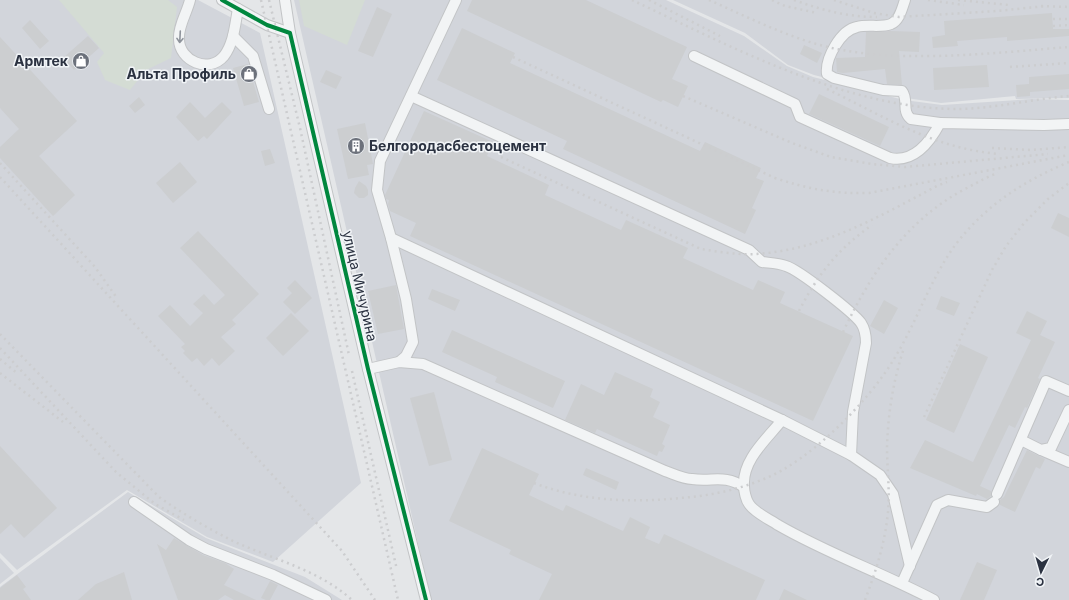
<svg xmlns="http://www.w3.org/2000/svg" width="1069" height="600" font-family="Inter,sans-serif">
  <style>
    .built { fill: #d2d5db }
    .green { fill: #d4dcd4 }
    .building { fill: #ccced0 }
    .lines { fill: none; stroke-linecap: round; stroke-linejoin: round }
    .minor-casing { stroke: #c2c4c6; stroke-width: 12 }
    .minor { stroke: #f2f4f5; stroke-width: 10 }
    .rail { stroke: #cccdcf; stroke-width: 2.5; stroke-dasharray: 2 4; stroke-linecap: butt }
    .cycleway-casing { stroke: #f1f4f7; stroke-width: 6 }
    .cycleway { stroke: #00873e; stroke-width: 4 }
    .oneway { stroke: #8e939b }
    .labels { text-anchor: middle; stroke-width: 3; stroke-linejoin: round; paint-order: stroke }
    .poi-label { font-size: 14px; font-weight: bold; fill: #2b3241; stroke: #f1f4f7; text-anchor: end }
    .street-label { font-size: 14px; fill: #2b3241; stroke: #f1f4f7 }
  </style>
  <rect width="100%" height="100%" fill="#e4e6e8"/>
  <!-- built -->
  <g class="built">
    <path d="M0 0H198L260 33 361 483 273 562 207 537 127 490 17 570 0 553Z"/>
    <path d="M294 0H666L744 36 787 66 813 77 904 100 942 105 1031 99 1069 100V600H431Z"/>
    <path d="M673 0H1069V98L1016 99 1015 96 941 103 906 98 814 75 788 65 745 33Z"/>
    <path d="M128 492 206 538 305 577 342 600H0V587Z"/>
    <path d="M0 558 14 573 0 584Z"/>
  </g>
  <!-- green -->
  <g class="green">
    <path d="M59 0H168L177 7 171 58 146 70 130 90 105 80 97 62 104 53Z"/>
    <path d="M299 0H365L347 45 304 26Z"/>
  </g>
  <!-- building -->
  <g class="building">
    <path d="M472 0H586L687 47 672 79 688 86 678 107 663 100 661 102 467 11Z"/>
    <path d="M377 7 392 14 373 57 358 51Z"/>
    <path d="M1052 13 1053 29H1069V36L1007 41V37L957 41 958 46 933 48 932 37 945 35 944 21Z"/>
    <path d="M30 20 49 41 40 49 22 28Z"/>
    <path d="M462 28 515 53 510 63 700 151 705 142 761 168 756 178 764 181 752 208 756 210 745 234 563 149 567 141 437 80Z"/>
    <path d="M891 31 920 32 919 52 899 51 902 85 887 84 885 69 843 73 837 72 836 58 865 57 866 32Z"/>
    <path d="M88 36 99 48 74 70 63 58Z"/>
    <path d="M0 37 77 121 39 156 75 195 53 216 0 158V147L19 129 0 108Z"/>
    <path d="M804 45 822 53 817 63 800 54Z"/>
    <path d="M248 64 259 102 244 106 233 68Z"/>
    <path d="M987 65 989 87 934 90 933 68Z"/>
    <path d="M326 70 342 77 336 89 320 82Z"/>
    <path d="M1069 74V89L1030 92V96L1017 97 1016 85 1029 84V77Z"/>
    <path d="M819 94 889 127 880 146 809 114Z"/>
    <path d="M139 97 145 105 135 113 129 106Z"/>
    <path d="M190 102 205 118 222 102 232 112 207 139 204 136 198 141 176 117Z"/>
    <path d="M424 111 493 142 487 156 549 185 545 195 621 230 626 220 688 248 683 258 753 290 758 280 785 292 780 303 853 336 813 421 410 236 416 223 390 211 388 204 389 200 386 199 385 195Z"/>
    <path d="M365 123 373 164 367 165 369 175 348 179 337 129Z"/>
    <path d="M270 149 275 163 265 166 261 151Z"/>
    <path d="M180 162 197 182 173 203 156 183Z"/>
    <path d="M359 181 366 186 368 190V195L364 198H359L354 193 355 188Z"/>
    <path d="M1058 213 1069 218V237L1051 228Z"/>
    <path d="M198 231 259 294 232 320 236 324 221 337 235 351 219 366 212 358 204 366 197 358 192 362 183 353 185 351 181 347 185 344 158 316 170 305 190 326 203 313 193 304 204 294 214 305 225 295 180 248Z"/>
    <path d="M295 280 312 298 295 314 283 302 292 293 287 288Z"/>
    <path d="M396 285 404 329 378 334 368 291Z"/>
    <path d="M432 289 460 300 455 311 428 299Z"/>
    <path d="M941 296 960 303 954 316 936 309Z"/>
    <path d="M884 300 898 308 884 334 870 326Z"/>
    <path d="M1027 311 1047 321 1040 335 1055 342 1038 378 1040 379 1027 408 1025 407 1015 428 1009 425 980 486 991 491V496L987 499 977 494 976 496 910 468 925 440 973 462 1031 340 1016 333Z"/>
    <path d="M291 313 309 331 283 356 266 338Z"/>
    <path d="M452 330 565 381 553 408 495 382 497 377 442 352Z"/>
    <path d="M960 344 988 357 954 433 926 420Z"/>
    <path d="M615 372 653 389 650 397 660 402 653 417 670 425 662 444 665 446 662 452 659 451 657 456 597 429 595 433 565 420 581 384 604 395Z"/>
    <path d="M434 392 452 460 429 466 410 398Z"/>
    <path d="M0 446 57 508 24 538 11 524 0 534Z"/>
    <path d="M482 448 539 474 529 495 563 511 566 505 623 531 630 517 650 527 645 538 659 544 664 534 765 580 756 600H539L552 574 509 554 511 550 449 521Z"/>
    <path d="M1027 450 1045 459 1040 469 1036 467 1015 512 1000 505V500L1004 497Z"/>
    <path d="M586 468 619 482 616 490 583 475Z"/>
    <path d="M174 538 203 555 225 563 234 569 224 585 256 600H234L225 595 218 600H178L157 544 166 550Z"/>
    <path d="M977 562 997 570 984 600H960Z"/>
    <path d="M124 572 132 600H78L96 584Z"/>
    <path d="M17 575 26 587 23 589 31 600H0V588Z"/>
    <path d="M270 581 278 585 270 600H266L261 598Z"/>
    <path d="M784 589 807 600H779Z"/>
  </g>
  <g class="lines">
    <!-- minor casing -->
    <g class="minor-casing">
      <g id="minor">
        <path d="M190 0C187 13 178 26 179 39 179 61 209 74 224 56 234 43 235 24 238 9"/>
        <path d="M222 0 267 25 290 33 368 369 426 600"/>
        <path d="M285 0 290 33"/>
        <path d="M456 0 380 161 377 190 391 238 782 420 851 455 880 475 893 494 910 566"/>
        <path d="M905 0C902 8 900 20 891 24 881 28 868 24 857 27 841 30 825 58 827 74L834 78 883 90 902 91C909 100 901 111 911 119L940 123"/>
        <path d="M233 36 253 56 269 109"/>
        <path d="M694 56 795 104 800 117 890 158C914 163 930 142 940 123L1044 125 1069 124"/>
        <path d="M411 96 749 250 762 262C770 263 778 263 786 266 799 270 853 312 861 323 865 329 866 336 866 343L853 412 851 455"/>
        <path d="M391 238 406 299 413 342 406 356 399 362"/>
        <path d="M368 369 399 362 423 364 665 471C674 474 683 479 692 479 713 482 724 474 744 487"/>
        <path d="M782 420C767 439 742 460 744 486 744 491 746 500 749 504 755 513 769 519 778 525 828 554 883 573 934 600"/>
        <path d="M1021 440 1041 450 1051 448 1069 410"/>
        <path d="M1041 450 1069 462"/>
        <path d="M997 494 1046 381 1069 391"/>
        <path d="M134 502 189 540 206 549 273 575 326 600"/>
        <path d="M902 583 937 505 948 500 981 506 987 507 994 502"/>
      </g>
    </g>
    <!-- minor -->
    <use href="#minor" class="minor"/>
    <!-- rail -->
    <g class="rail">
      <path d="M261 0 398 600"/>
      <path d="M269 0 300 128 349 355"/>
      <path d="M632 0C730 46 849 110 960 109 997 108 1033 99 1069 96"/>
      <path d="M649 0 720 36"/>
      <path d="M709 0C743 15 777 32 813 43 887 66 992 53 1069 47"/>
      <path d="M772 0 785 6 817 13"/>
      <path d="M794 0C822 10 847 17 877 17"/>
      <path d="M834 0 874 13 899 17 997 11 1046 6"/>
      <path d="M928 0 964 5"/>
      <path d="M958 0 1009 5"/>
      <path d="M1041 6 1069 7"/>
      <path d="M1053 19H1069"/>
      <path d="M1053 26 1069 25"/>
      <path d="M513 57 775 178C808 189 834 194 869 193L1069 155"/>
      <path d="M1010 67 1069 63"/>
      <path d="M827 89C885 117 935 149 1000 154"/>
      <path d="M683 96 792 143 831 157 872 164 905 167 1048 154"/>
      <path d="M992 148 1031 150 1069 147"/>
      <path d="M501 157 701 249C719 252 738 255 756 254 822 250 880 216 937 186L947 182"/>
      <path d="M0 163 95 267 117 298"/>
      <path d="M0 177 342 551 375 600"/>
      <path d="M799 311C818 274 838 249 872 225"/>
      <path d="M843 332C871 273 905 222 963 190 975 184 986 177 998 173"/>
      <path d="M0 334 159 497C183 514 209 529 235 542 275 560 319 570 352 600"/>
      <path d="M0 348 116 472 155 504 184 520"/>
      <path d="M0 359 18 374"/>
      <path d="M352 371 397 570"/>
      <path d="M0 373 63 422"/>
      <path d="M924 417 992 270 1006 246 1025 222 1048 199 1069 183"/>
      <path d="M534 483C581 501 631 503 680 498 709 496 737 490 764 479 810 461 869 401 894 359 917 322 930 279 956 244 987 204 1024 181 1069 162"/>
      <path d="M865 600C876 571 885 543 888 512 890 490 887 469 887 447 888 414 893 381 904 348"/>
    </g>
    <!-- cycleway casing -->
    <g class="cycleway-casing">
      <path id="cycleway" d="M222 0 267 25 290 33 368 369 426 600"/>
    </g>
    <!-- cycleway -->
    <use href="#cycleway" class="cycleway"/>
  </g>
  <!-- one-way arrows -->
  <defs><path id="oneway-shaft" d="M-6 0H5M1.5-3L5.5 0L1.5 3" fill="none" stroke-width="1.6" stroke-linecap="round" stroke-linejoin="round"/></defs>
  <use class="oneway" href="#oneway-shaft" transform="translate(180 37) rotate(93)"/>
  <!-- icons -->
  <defs>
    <g id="shop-disc" transform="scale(0.9)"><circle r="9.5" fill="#6c717b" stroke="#f1f4f7"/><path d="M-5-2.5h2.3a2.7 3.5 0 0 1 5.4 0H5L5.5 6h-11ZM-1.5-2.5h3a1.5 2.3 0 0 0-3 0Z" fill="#fff"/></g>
    <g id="building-disc" transform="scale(0.9)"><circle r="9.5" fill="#6c717b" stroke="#f1f4f7"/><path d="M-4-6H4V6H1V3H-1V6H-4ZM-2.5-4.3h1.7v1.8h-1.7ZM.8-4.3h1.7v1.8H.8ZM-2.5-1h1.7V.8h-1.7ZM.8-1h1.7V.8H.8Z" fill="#fff"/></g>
  </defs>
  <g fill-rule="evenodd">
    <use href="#shop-disc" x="81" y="61"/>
    <use href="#shop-disc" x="249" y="74"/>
    <use href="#building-disc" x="356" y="146"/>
  </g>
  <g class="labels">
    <!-- poi labels -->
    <g class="poi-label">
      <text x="68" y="66">Армтек</text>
      <text x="236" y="79">Альта Профиль</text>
      <text x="369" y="151" text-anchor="start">Белгородасбестоцемент</text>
    </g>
    <!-- street labels -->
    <g class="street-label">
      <text transform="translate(360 286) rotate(77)" y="5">улица Мичурина</text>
    </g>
  </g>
  <!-- north arrow -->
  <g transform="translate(1041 572) rotate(185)" stroke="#f1f4f7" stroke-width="3" paint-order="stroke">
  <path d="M0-3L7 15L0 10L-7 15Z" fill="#2b3241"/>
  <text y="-6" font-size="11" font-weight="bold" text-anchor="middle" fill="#2b3241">С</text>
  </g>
</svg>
